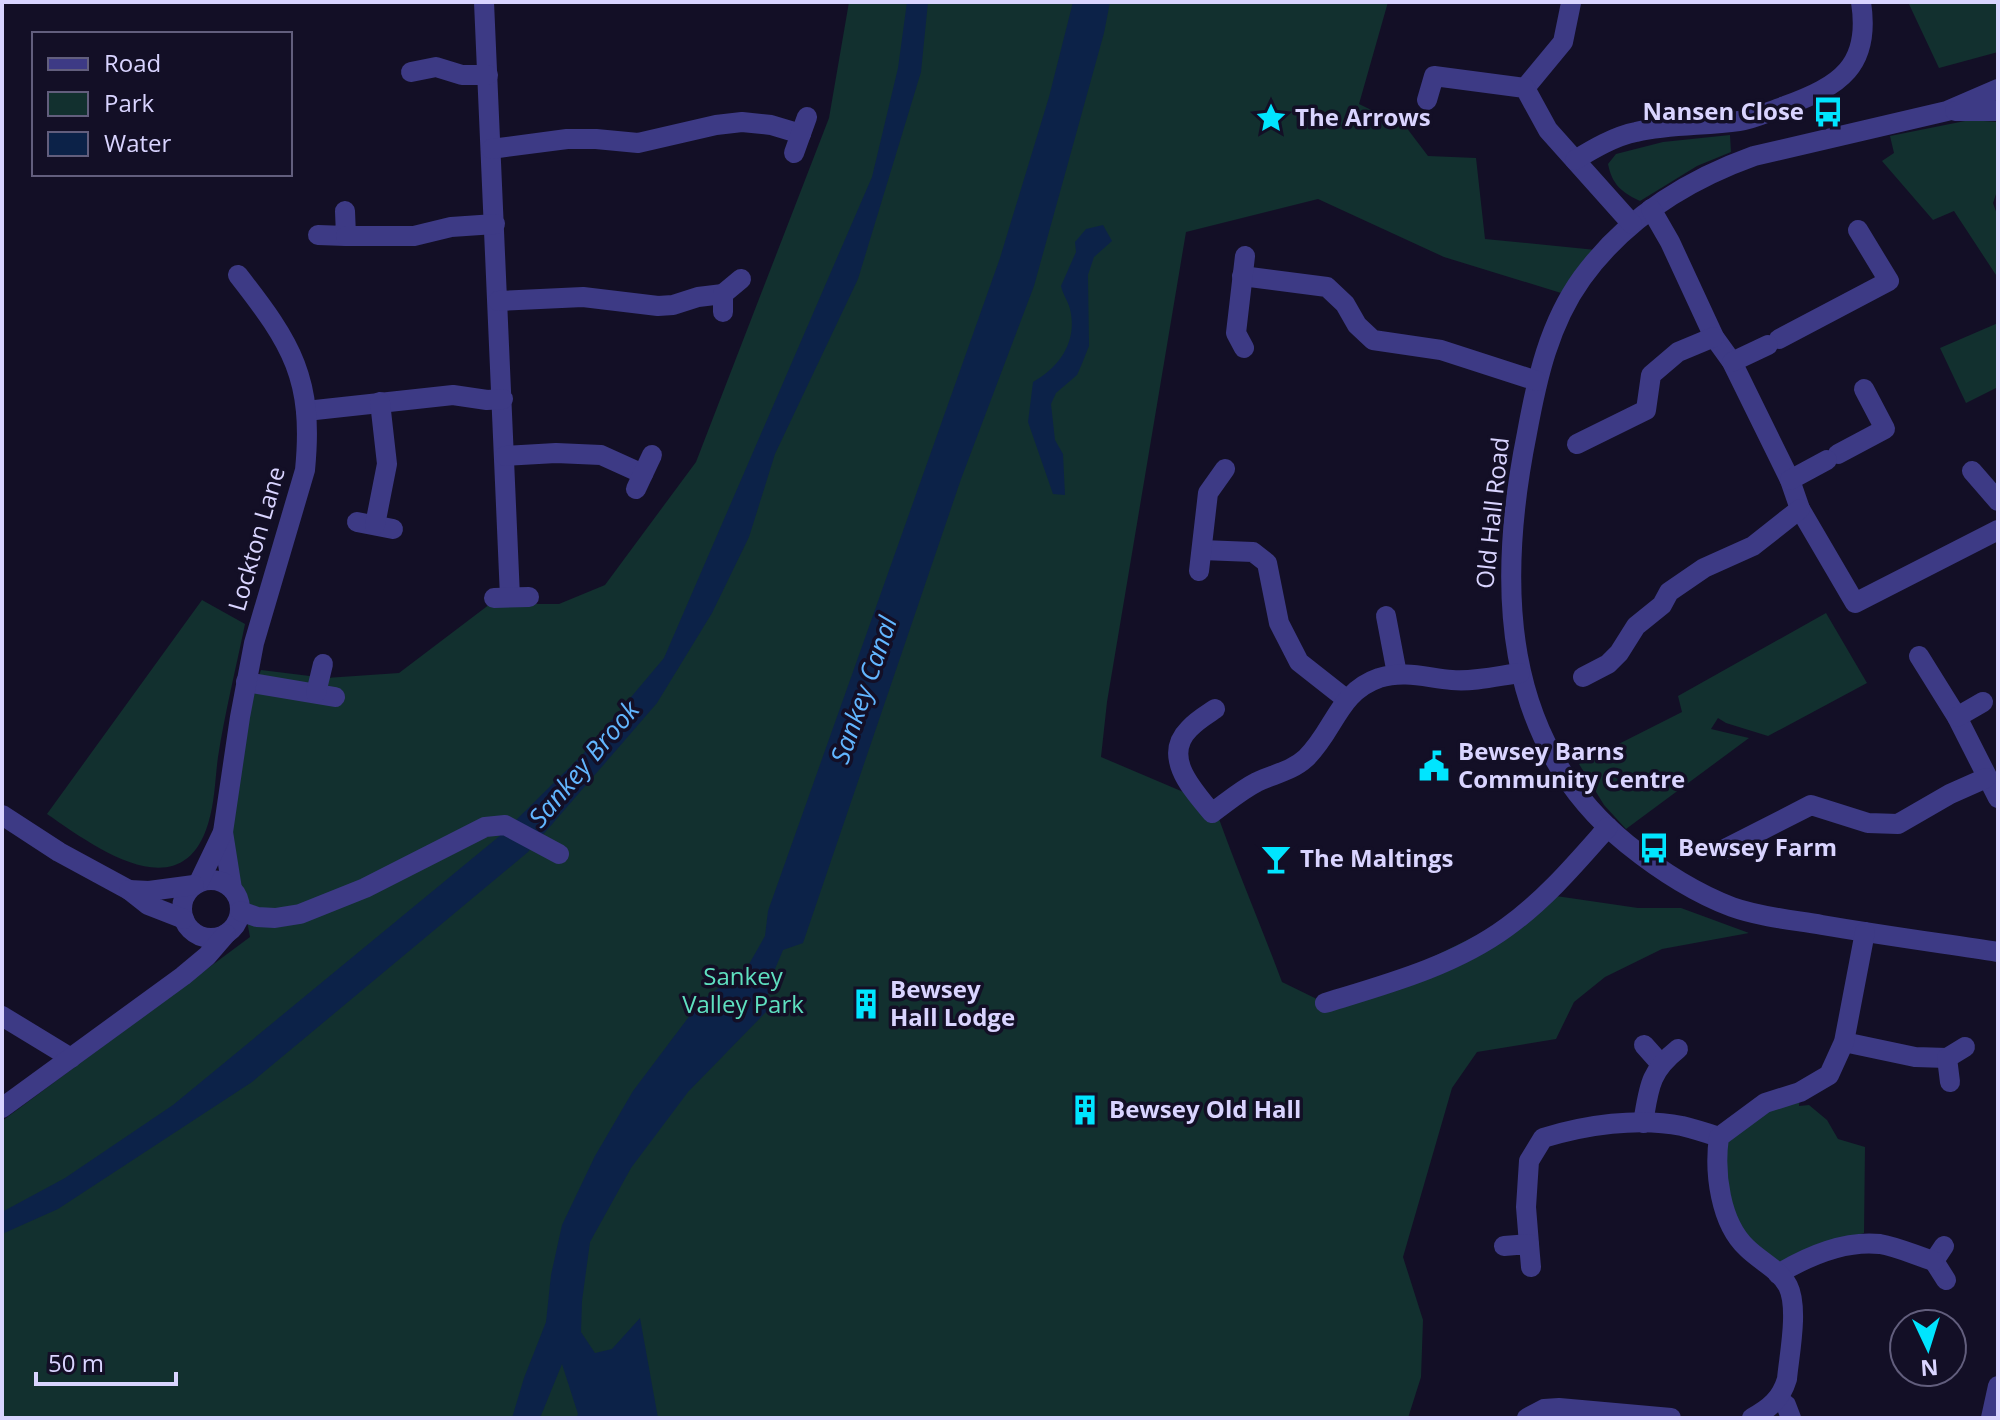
<svg xmlns="http://www.w3.org/2000/svg" width="2000" height="1420" font-family="'Open Sans',sans-serif">
  <style>
    .green { fill: #12302f }
    .water { fill: #0c2248 }
    .lines { fill: none; stroke-linecap: round; stroke-linejoin: round }
    .minor { stroke: #3d3a85; stroke-width: 20 }
    .labels { text-anchor: middle; stroke-width: 7; stroke-linejoin: round; paint-order: stroke }
    .poi-label { font-size: 24px; font-weight: bold; fill: #d9d4ff; stroke: #130f26; text-anchor: start }
    .street-label { font-size: 24px; fill: #d9d4ff; stroke: #130f26 }
    .park-label { font-size: 24px; fill: #5fe0c0; stroke: #130f26 }
    .water-label { font-size: 26px; font-style: italic; fill: #62b6ff; stroke: #130f26 }
  </style>
  <rect width="100%" height="100%" fill="#130f26"/>
  <!-- green -->
  <g class="green">
    <path d="M849 2H1388L1359 104 1406 127 1428 156 1476 158 1485 239 1606 251 1574 297 1444 257 1318 199 1186 232 1107 702 1101 757 1214 805C1235 865 1260 923 1282 982L1325 1003 1328 1009 1556 896 1638 908H1681L1749 933 1662 949 1605 977 1574 1002 1556 1039 1477 1052 1452 1088 1403 1257 1423 1320 1421 1377 1408 1418H2V1121L250 937 231 835 248 704 261 670 326 678 399 673 490 604H559L605 585 696 462 829 118Z"/>
    <path d="M1908 2H1998V52L1939 68Z"/>
    <path d="M1970 120 1998 122V188L1993 203 1998 217V278L1954 211 1933 220 1882 161 1894 153 1890 136Z"/>
    <path d="M1730 135 1731 152 1697 166 1640 201C1621 192 1612 184 1608 164L1616 154 1663 142Z"/>
    <path d="M1998 323V387L1966 403 1940 348Z"/>
    <path d="M202 600 245 624C236 668 225 712 218 757 215 779 215 802 208 824 181 912 92 845 47 814Z"/>
    <path d="M1826 613 1867 683 1768 736 1726 723 1718 718 1711 729 1749 738 1626 829 1604 805 1579 764 1682 712 1678 696Z"/>
    <path d="M1800 1092 1799 1106 1809 1105 1827 1120 1838 1139 1865 1147 1864 1233 1796 1254 1778 1274 1730 1223 1719 1137Z"/>
  </g>
  <!-- water -->
  <g class="water">
    <path d="M907 2H928L921 72 858 279 775 454 749 537 712 613 657 703 528 852 252 1082 58 1209 2 1234V1212L65 1178 173 1105 502 834 583 754 664 658 872 177 898 68Z"/>
    <path d="M1073 2H1110L1104 33 1034 286 961 479 803 943 783 950 770 981 766 1012 688 1092 631 1168 590 1242 582 1301 581 1332 595 1353 612 1349 640 1318 658 1418H576L578 1414 562 1364 540 1418H512L524 1378 546 1322 551 1275 562 1225 595 1156 633 1091 700 1002 748 966 765 936 768 911 1000 258 1049 97Z"/>
    <path d="M1103 225 1112 241 1094 257 1088 275 1089 346 1081 366 1077 375 1056 393 1051 404 1055 440 1063 454 1065 495 1053 494 1028 422 1033 382C1059 367 1078 342 1070 309 1068 301 1063 295 1061 286L1076 252 1075 242 1086 229Z"/>
  </g>
  <g class="lines">
    <!-- minor -->
    <g class="minor">
      <path d="M484 2 510 597"/>
      <path d="M411 72 436 67 462 75H488"/>
      <path d="M1525 88 1563 42 1571 3"/>
      <path d="M1998 89 1947 111 1754 156C1687 180 1625 219 1582 278 1549 324 1537 378 1527 433 1497 582 1499 740 1627 844 1658 869 1695 893 1732 907 1760 917 1793 920 1822 925 1881 935 1939 943 1998 952"/>
      <path d="M1427 100 1434 76 1525 88 1548 130 1632 224"/>
      <path d="M1955 111H1998"/>
      <path d="M491 149 567 139H596L638 143 716 125 742 122 771 125 801 134"/>
      <path d="M794 153 807 117"/>
      <path d="M1575 160C1593 149 1615 136 1636 132 1670 124 1704 126 1739 121 1754 119 1770 111 1785 106 1840 86 1871 66 1861 2"/>
      <path d="M1651 209 1670 242 1714 337 1732 362 1790 480 1800 509 1855 603 1998 530"/>
      <path d="M318 235 346 236 345 211"/>
      <path d="M346 236H414L451 227 495 224"/>
      <path d="M1242 276 1327 287 1345 304 1357 325 1373 340 1441 350 1537 381"/>
      <path d="M498 301 583 297 658 306 673 305 698 297 723 294"/>
      <path d="M723 312V294L741 279"/>
      <path d="M1779 339 1889 281 1858 230"/>
      <path d="M1244 348 1236 333 1245 256"/>
      <path d="M1732 362 1768 345"/>
      <path d="M306 411 453 395 487 400 503 399"/>
      <path d="M1577 444 1646 410 1651 375 1678 352 1714 337"/>
      <path d="M1838 454 1885 429 1864 389"/>
      <path d="M505 456 556 453 601 455 643 474"/>
      <path d="M1972 471 1998 501"/>
      <path d="M1790 480 1827 460"/>
      <path d="M636 489 652 455"/>
      <path d="M357 522 393 529"/>
      <path d="M375 525 387 464 380 402"/>
      <path d="M1202 550 1253 552 1267 563 1279 623 1299 662 1346 699"/>
      <path d="M1199 571 1208 493 1225 469"/>
      <path d="M494 598 529 597"/>
      <path d="M1386 616 1397 674"/>
      <path d="M1919 656 1957 717 1998 798"/>
      <path d="M1583 677 1608 664 1619 653 1636 626 1662 605 1669 592 1704 568 1753 546 1800 509"/>
      <path d="M246 682 335 697"/>
      <path d="M316 693 323 664"/>
      <path d="M1215 709C1206 715 1196 721 1189 729 1161 757 1194 791 1212 813 1226 803 1241 790 1257 782 1274 774 1292 771 1306 758 1335 730 1338 692 1379 678 1405 670 1427 678 1452 680 1474 682 1498 676 1520 673"/>
      <path d="M1957 717 1983 702"/>
      <path d="M2 815 59 852 129 890"/>
      <path d="M223 832 232 889"/>
      <path d="M1725 849 1811 805 1868 823 1898 824 1950 794 1986 778"/>
      <circle cx="211" cy="909" r="29"/>
      <path d="M199 882 223 832 240 717 254 643 305 470C314 379 292 344 238 275"/>
      <path d="M240 911 257 917 275 918 300 914 365 888 485 827 505 825 559 854"/>
      <path d="M184 919 148 905 129 890 149 891 194 885"/>
      <path d="M1325 1003C1387 984 1454 966 1507 927 1546 899 1577 862 1608 827"/>
      <path d="M2 1016 71 1058"/>
      <path d="M1844 1042 1915 1057 1947 1058"/>
      <path d="M1644 1045 1660 1063"/>
      <path d="M1950 1082 1947 1058 1965 1047"/>
      <path d="M2 1108 183 976 207 956 226 934"/>
      <path d="M1643 1123C1649 1088 1649 1072 1678 1049"/>
      <path d="M1529 1244 1526 1207 1529 1161 1543 1138C1585 1125 1638 1117 1682 1126 1694 1129 1707 1133 1719 1137"/>
      <path d="M1504 1246 1529 1244 1531 1267"/>
      <path d="M1944 1246 1934 1261 1946 1280"/>
      <path d="M1778 1274C1808 1256 1844 1240 1880 1244 1898 1247 1917 1256 1934 1261"/>
      <path d="M1778 1400 1786 1405 1791 1418"/>
      <path d="M1527 1418 1544 1409 1559 1408 1671 1418"/>
      <path d="M1752 1418C1770 1408 1781 1399 1787 1379 1789 1356 1799 1308 1788 1286 1780 1270 1760 1261 1747 1248 1720 1223 1714 1172 1719 1137L1765 1103 1800 1092 1829 1075 1844 1042 1865 932"/>
      <path d="M1991 1418 1998 1386"/>
    </g>
  </g>
  <!-- icons -->
  <defs>
    <g id="bus-bare" transform="scale(2.4)"><path d="M-5-6H5V4H4V6H2V4H-2V6H-4V4H-5ZM-3.5-4V0h7V-4ZM-3.5 1.2v1.5H-2V1.2ZM2 1.2v1.5H3.5V1.2Z" fill="#00e5ff" stroke="#130f26" stroke-width="2.5" paint-order="stroke"/></g>
    <g id="sight-bare" transform="scale(2.4)"><path d="M0-6L1.8-2.2L6-1.7L2.9 1.2L3.7 5.4L0 3.3L-3.7 5.4L-2.9 1.2L-6-1.7L-1.8-2.2Z" fill="#00e5ff" stroke="#130f26" stroke-width="2.5" paint-order="stroke"/></g>
    <g id="civic-bare" transform="scale(2.4)"><path d="M-.6-6.5H3V-4.5H.6V-3L4-1V1h2V6H-6V1h2V-1L-.6-3ZM-1.2 2.5V6h2.4V2.5Z" fill="#00e5ff" stroke="#130f26" stroke-width="2.5" paint-order="stroke"/></g>
    <g id="bar-bare" transform="scale(2.4)"><path d="M-6-5H6L.8 .8V4.5H3.5V6h-7V4.5H-.8V.8Z" fill="#00e5ff" stroke="#130f26" stroke-width="2.5" paint-order="stroke"/></g>
    <g id="building-bare" transform="scale(2.4)"><path d="M-4-6H4V6H1V3H-1V6H-4ZM-2.5-4.3h1.7v1.8h-1.7ZM.8-4.3h1.7v1.8H.8ZM-2.5-1h1.7V.8h-1.7ZM.8-1h1.7V.8H.8Z" fill="#00e5ff" stroke="#130f26" stroke-width="2.5" paint-order="stroke"/></g>
  </defs>
  <g fill-rule="evenodd">
    <use href="#bus-bare" x="1828" y="112"/>
    <use href="#sight-bare" x="1271" y="118"/>
    <use href="#civic-bare" x="1434" y="766"/>
    <use href="#bus-bare" x="1654" y="848"/>
    <use href="#bar-bare" x="1276" y="859"/>
    <use href="#building-bare" x="866" y="1004"/>
    <use href="#building-bare" x="1085" y="1110"/>
  </g>
  <g class="labels">
    <!-- poi labels -->
    <g class="poi-label">
      <text x="1804" y="120" text-anchor="end">Nansen Close</text>
      <text x="1295" y="126">The Arrows</text>
      <text x="1458" y="760">Bewsey Barns<tspan x="1458" dy="28">Community Centre</tspan></text>
      <text x="1678" y="856">Bewsey Farm</text>
      <text x="1300" y="867">The Maltings</text>
      <text x="890" y="998">Bewsey<tspan x="890" dy="28">Hall Lodge</tspan></text>
      <text x="1109" y="1118">Bewsey Old Hall</text>
    </g>
    <!-- street labels -->
    <g class="street-label">
      <text transform="translate(1493 513) rotate(-84)" y="8">Old Hall Road</text>
      <text transform="translate(257 539) rotate(-74)" y="8">Lockton Lane</text>
    </g>
    <!-- park labels -->
    <g class="park-label">
      <text x="743" y="985">Sankey<tspan x="743" dy="28">Valley Park</tspan></text>
    </g>
    <!-- water labels -->
    <g class="water-label">
      <text transform="translate(864 690) rotate(-71)" y="9">Sankey Canal</text>
      <text transform="translate(584 764) rotate(-50)" y="9">Sankey Brook</text>
    </g>
  </g>
  <!-- border -->
  <rect width="2000" height="1420" fill="none" stroke="#d9d4ff" stroke-width="8"/>
  <!-- legend -->
  <rect x="32" y="32" width="260" height="144" fill="#130f26" stroke="#625e7d" stroke-width="2"/>
  <rect x="48" y="58" width="40" height="12" fill="#3d3a85" stroke="#625e7d" stroke-width="2"/>
  <text x="104" y="72" font-size="24" fill="#d9d4ff">Road</text>
  <rect x="48" y="92" width="40" height="24" fill="#12302f" stroke="#625e7d" stroke-width="2"/>
  <text x="104" y="112" font-size="24" fill="#d9d4ff">Park</text>
  <rect x="48" y="132" width="40" height="24" fill="#0c2248" stroke="#625e7d" stroke-width="2"/>
  <text x="104" y="152" font-size="24" fill="#d9d4ff">Water</text>
  <!-- north arrow -->
  <g transform="translate(1928 1348) rotate(176)"><circle r="38" fill="#130f26" stroke="#625e7d" stroke-width="2"/>
  <path d="M0-6L14 30L0 20L-14 30Z" fill="#00e5ff"/>
  <text y="-12" font-size="22" font-weight="bold" text-anchor="middle" fill="#d9d4ff">N</text>
  </g>
  <!-- scale -->
  <path d="M36 1372v12h140v-12" fill="none" stroke="#d9d4ff" stroke-width="4"/>
  <text x="48" y="1372" font-size="24" fill="#d9d4ff" stroke="#130f26" stroke-width="6" paint-order="stroke">50 m</text>
</svg>
